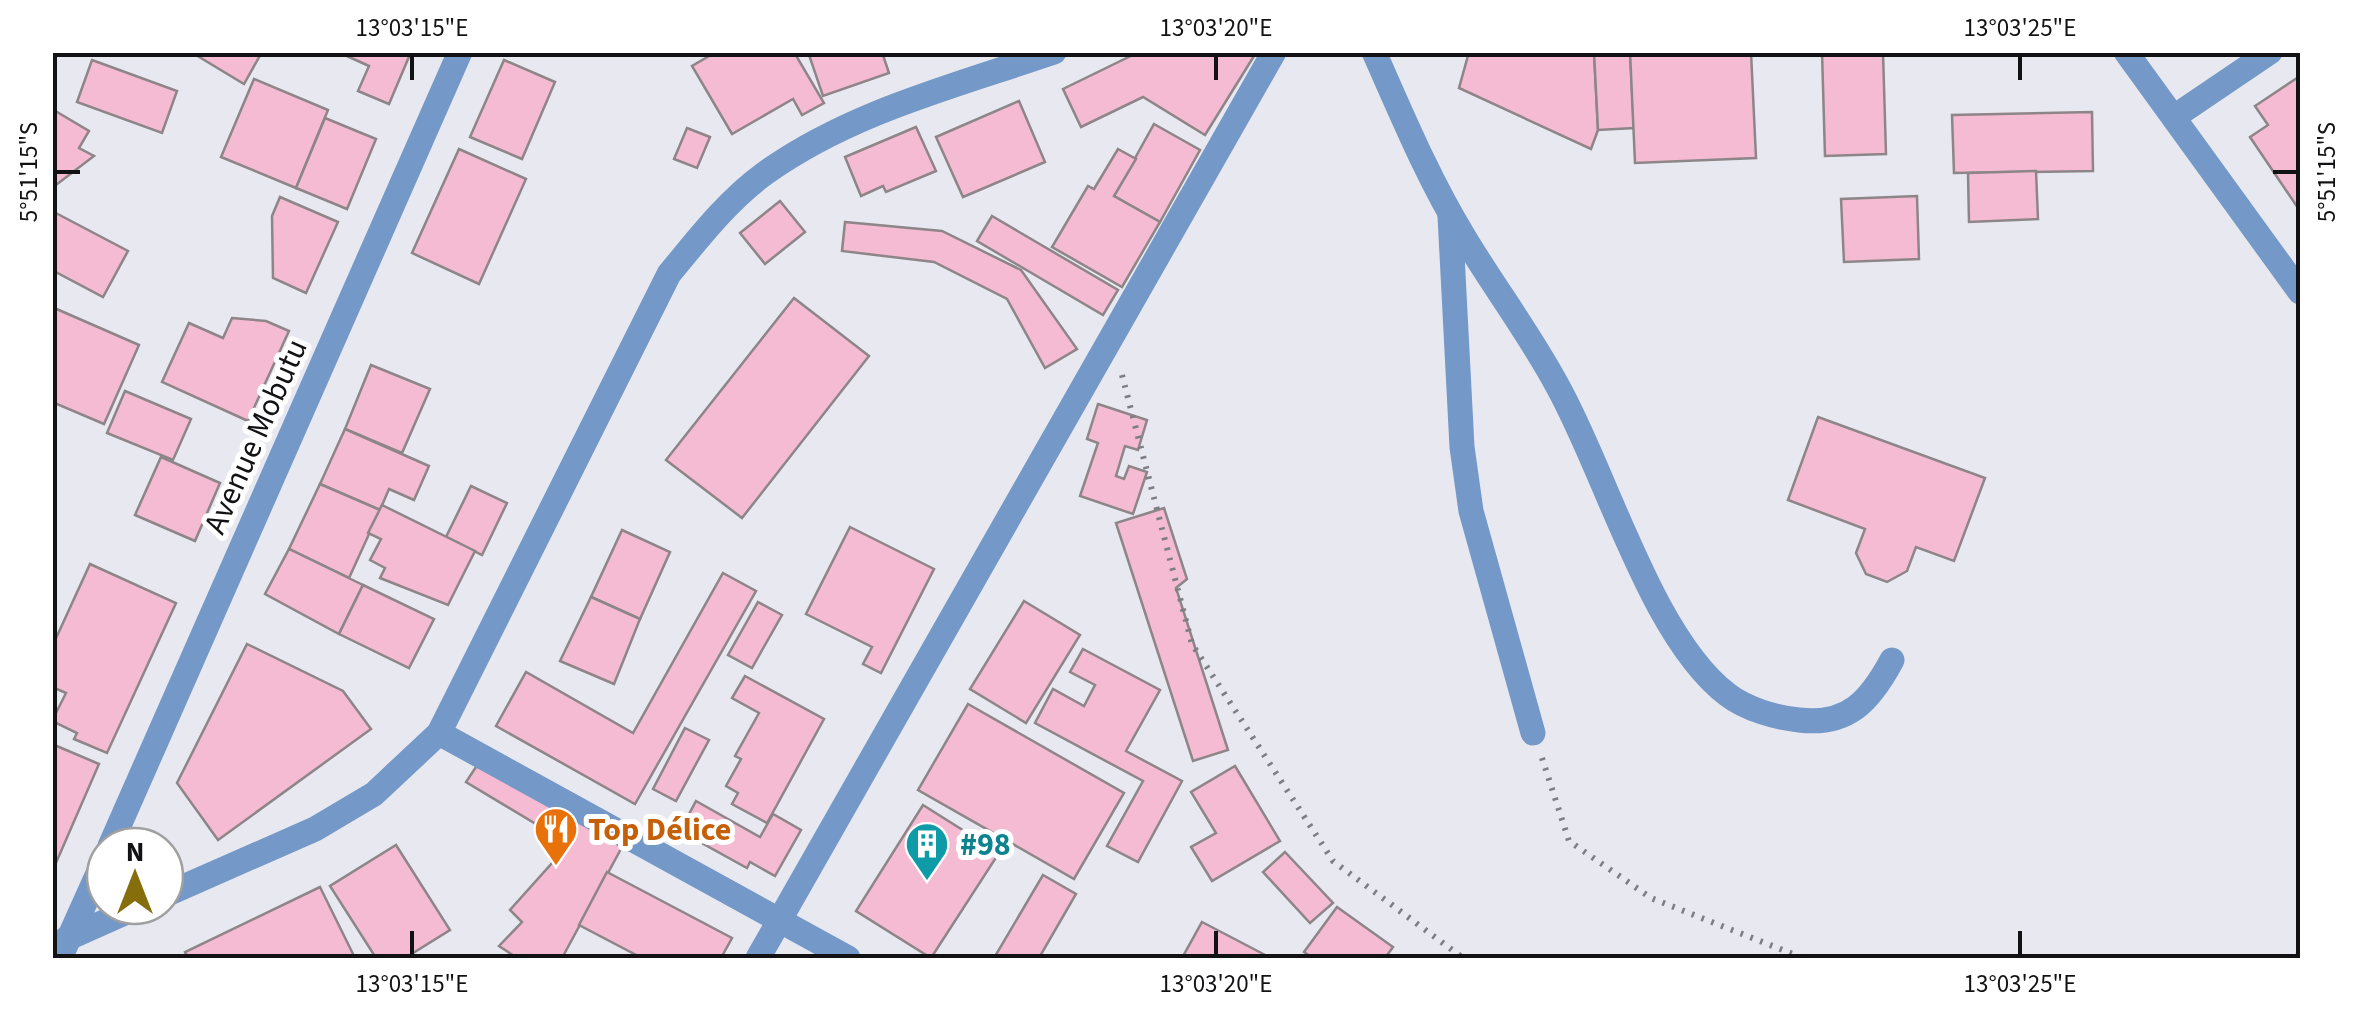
<svg xmlns="http://www.w3.org/2000/svg" width="2353" height="1011" font-family="'Source Sans 3',sans-serif">
  <style>
    .building { fill: #f4bbd2; stroke: #8d8588; stroke-width: 2.5 }
    .lines { fill: none; stroke-linecap: round; stroke-linejoin: round }
    .path { stroke: #7d7e82; stroke-width: 6; stroke-dasharray: 2.5 8; stroke-linecap: butt }
    .minor { stroke: #7498c7; stroke-width: 25 }
    .ticks { fill: none; stroke: #121214; stroke-width: 4 }
    .labels { text-anchor: middle; stroke-width: 10; stroke-linejoin: round; paint-order: stroke }
    .street-label { font-size: 32px; fill: #121214; stroke: #fff }
    .food-label { font-size: 32px; font-weight: bold; fill: #c56008; stroke: #fff; text-anchor: start }
    .culture-label { font-size: 32px; font-weight: bold; fill: #0d838f; stroke: #fff; text-anchor: start }
    .neatline { fill: none; stroke: #121214; stroke-width: 4 }
    .ticks-label { font-size: 25px; text-anchor: middle; fill: #121214 }
  </style>
  <rect width="100%" height="100%" fill="#e8e9f0"/>
  <!-- building -->
  <g class="building">
    <path d="M191 52H262L244 84Z"/>
    <path d="M338 52H411L389 104 358 91 369 66Z"/>
    <path d="M716 52H794L824 103 802 115 793 99 732 134 692 66Z"/>
    <path d="M808 52H882L889 73 823 96Z"/>
    <path d="M1139 52H1248L1254 56 1205 135 1143 97 1081 127 1063 89Z"/>
    <path d="M1469 52H1594L1598 130 1591 149 1459 88Z"/>
    <path d="M1594 52H1630L1634 128 1598 130Z"/>
    <path d="M1630 52H1751L1756 158 1635 163Z"/>
    <path d="M1822 52H1883L1886 154 1825 156Z"/>
    <path d="M92 60 177 91 162 133 77 102Z"/>
    <path d="M504 60 555 82 522 159 470 137Z"/>
    <path d="M2300 76V211L2250 137 2268 125 2255 106Z"/>
    <path d="M254 79 328 110 296 188 221 157Z"/>
    <path d="M1019 101 1045 162 963 197 936 137Z"/>
    <path d="M52 109 89 131 79 148 94 156 52 188Z"/>
    <path d="M2092 112 2093 171 1954 173 1952 115Z"/>
    <path d="M325 118 376 139 347 209 296 188Z"/>
    <path d="M1154 124 1200 150 1160 222 1114 196Z"/>
    <path d="M916 127 936 171 886 192 883 186 861 196 845 157Z"/>
    <path d="M687 128 710 137 697 168 674 159Z"/>
    <path d="M459 149 526 179 479 284 412 253Z"/>
    <path d="M1118 149 1136 159 1114 196 1160 222 1122 287 1052 247 1088 186 1094 189Z"/>
    <path d="M2036 171 2038 219 1969 222 1968 173Z"/>
    <path d="M1917 196 1919 259 1844 262 1841 199Z"/>
    <path d="M280 197 338 222 306 293 273 278 272 216Z"/>
    <path d="M780 201 805 232 765 264 740 233Z"/>
    <path d="M52 211 128 251 103 297 52 270Z"/>
    <path d="M992 216 1118 290 1103 315 977 241Z"/>
    <path d="M845 222 942 231 1021 270 1077 349 1045 368 1007 299 934 262 842 251Z"/>
    <path d="M794 298 869 356 742 518 666 460Z"/>
    <path d="M52 307 139 345 104 424 52 402Z"/>
    <path d="M232 318 266 321 289 331 248 421 162 382 189 323 223 338Z"/>
    <path d="M371 365 430 389 402 453 345 429Z"/>
    <path d="M125 391 191 419 173 460 107 433Z"/>
    <path d="M1098 404 1147 420 1138 450 1125 446 1116 476 1124 479 1129 466 1147 472 1133 514 1080 496 1098 443 1087 439Z"/>
    <path d="M1818 417 1985 478 1954 561 1916 547 1907 571 1887 582 1866 574 1856 553 1865 529 1788 500Z"/>
    <path d="M345 429 429 466 414 500 389 489 380 510 320 484Z"/>
    <path d="M161 457 220 483 195 541 135 515Z"/>
    <path d="M320 484 380 510 349 578 289 549Z"/>
    <path d="M471 486 507 503 482 555 446 537Z"/>
    <path d="M382 505 475 551 448 605 380 578 385 568 370 560 381 539 368 533Z"/>
    <path d="M1164 508 1187 579 1176 588 1228 750 1193 761 1116 523Z"/>
    <path d="M850 527 934 569 881 673 863 664 872 647 806 614Z"/>
    <path d="M622 530 670 552 640 619 591 597Z"/>
    <path d="M289 549 363 585 339 634 265 594Z"/>
    <path d="M90 564 176 603 107 753 74 739 77 733 52 721 66 693 52 687V647Z"/>
    <path d="M723 573 756 591 635 804 496 726 526 672 633 733Z"/>
    <path d="M363 585 434 619 409 668 339 634Z"/>
    <path d="M591 597 640 619 614 684 560 661Z"/>
    <path d="M1024 601 1080 635 1026 723 970 689Z"/>
    <path d="M758 602 782 615 752 668 728 655Z"/>
    <path d="M247 644 343 691 371 729 218 840 177 783Z"/>
    <path d="M1083 649 1160 690 1126 751 1182 781 1138 862 1107 846 1143 781 1035 723 1053 689 1084 706 1095 685 1070 672Z"/>
    <path d="M745 676 824 719 767 823 732 804 738 793 726 786 741 759 735 756 759 713 732 698Z"/>
    <path d="M968 704 1124 793 1074 879 918 790Z"/>
    <path d="M685 728 709 740 676 801 653 789Z"/>
    <path d="M52 744 99 764 52 872Z"/>
    <path d="M478 764 622 847 562 958H517L499 946 522 922 510 910 569 844 466 782Z"/>
    <path d="M1235 766 1280 841 1212 881 1191 847 1216 833 1191 792Z"/>
    <path d="M696 801 760 837 773 814 801 830 775 876 750 862 747 868 680 831Z"/>
    <path d="M923 805 999 853 931 958 856 911Z"/>
    <path d="M396 845 450 930 405 958H376L330 886Z"/>
    <path d="M1285 852 1333 903 1310 923 1263 872Z"/>
    <path d="M607 872 732 938 721 958H642L579 925Z"/>
    <path d="M1043 875 1076 894 1039 958H994Z"/>
    <path d="M320 887 354 956 188 958 185 952Z"/>
    <path d="M1337 907 1393 947 1385 958H1313L1304 952Z"/>
    <path d="M1202 922 1271 958H1182Z"/>
  </g>
  <g class="lines">
    <!-- path -->
    <g class="path">
      <path d="M1122 375 1192 644 1333 861 1463 958"/>
      <path d="M1542 758 1569 841 1651 898 1803 958"/>
      <path d="M2286 958 2300 955"/>
    </g>
    <!-- minor -->
    <g class="minor">
      <path d="M1374 52C1402 115 1428 178 1464 237 1494 287 1529 333 1557 385 1606 472 1651 637 1728 695 1746 709 1777 718 1799 720 1848 726 1870 701 1892 660"/>
      <path d="M2126 52 2300 292"/>
      <path d="M2174 117 2270 52"/>
      <path d="M1450 216 1462 447 1471 511 1533 733"/>
      <path d="M439 733 848 958"/>
      <path d="M110 846 460 52"/>
      <path d="M165 895 315 829 374 794 439 733 669 274C698 239 727 201 764 174 850 112 955 86 1054 52"/>
      <path d="M66 939 140 906"/>
      <path d="M60 958 105 858"/>
      <path d="M758 958 1274 52"/>
    </g>
  </g>
  <!-- ticks -->
  <path class="ticks" d="M412 55V80M1216 55V80M2020 55V80M55 172H80M2273 172H2298M412 931V956M1216 931V956M2020 931V956"/>
  <!-- icons -->
  <defs>
    <g id="restaurant-pin" transform="scale(2.25)"><path d="M0 17L-7.5 6A9.5 9.5 0 1 1 7.5 6Z" fill="#e8710a" stroke="#fff"/><path d="M-5-6h1v4h1v-4h1v4h1v-4h1v5L-1.5 .5V6h-2V.5L-5-1ZM5-6V6H3V1.5H1.5Q1.5-4 5-6Z" fill="#fff"/></g>
    <g id="building-pin" transform="scale(2.25)"><path d="M0 17L-7.5 6A9.5 9.5 0 1 1 7.5 6Z" fill="#0f9aa8" stroke="#fff"/><path d="M-4-6H4V6H1V3H-1V6H-4ZM-2.5-4.3h1.7v1.8h-1.7ZM.8-4.3h1.7v1.8H.8ZM-2.5-1h1.7V.8h-1.7ZM.8-1h1.7V.8H.8Z" fill="#fff"/></g>
  </defs>
  <g fill-rule="evenodd">
    <use href="#restaurant-pin" x="556" y="829"/>
    <use href="#building-pin" x="927" y="844"/>
  </g>
  <g class="labels">
    <!-- street labels -->
    <g class="street-label">
      <text transform="translate(255 436) rotate(-66)" y="11">Avenue Mobutu</text>
    </g>
    <!-- food labels -->
    <g class="food-label">
      <text x="588" y="840">Top Délice</text>
    </g>
    <!-- culture labels -->
    <g class="culture-label">
      <text x="960" y="855">#98</text>
    </g>
  </g>
  <!-- border -->
  <rect width="2353" height="1011" fill="none" stroke="#ffffff" stroke-width="110"/>
  <!-- north arrow -->
  <g transform="translate(135 876)"><circle r="48" fill="#ffffff" stroke="#a0a0a1" stroke-width="2.5"/>
  <path d="M0-8L18 38L0 25L-18 38Z" fill="#876e0c"/>
  <text y="-15" font-size="28" font-weight="bold" text-anchor="middle" fill="#121214">N</text>
  </g>
  <rect x="55" y="55" width="2243" height="901" class="neatline"/>
  <g class="ticks-label">
    <text x="412" y="36">13°03'15"E</text>
    <text x="1216" y="36">13°03'20"E</text>
    <text x="2020" y="36">13°03'25"E</text>
    <text transform="translate(28 172) rotate(-90)" y="9">5°51'15"S</text>
    <text transform="translate(2326 172) rotate(-90)" y="9">5°51'15"S</text>
    <text x="412" y="992">13°03'15"E</text>
    <text x="1216" y="992">13°03'20"E</text>
    <text x="2020" y="992">13°03'25"E</text>
  </g>
</svg>
